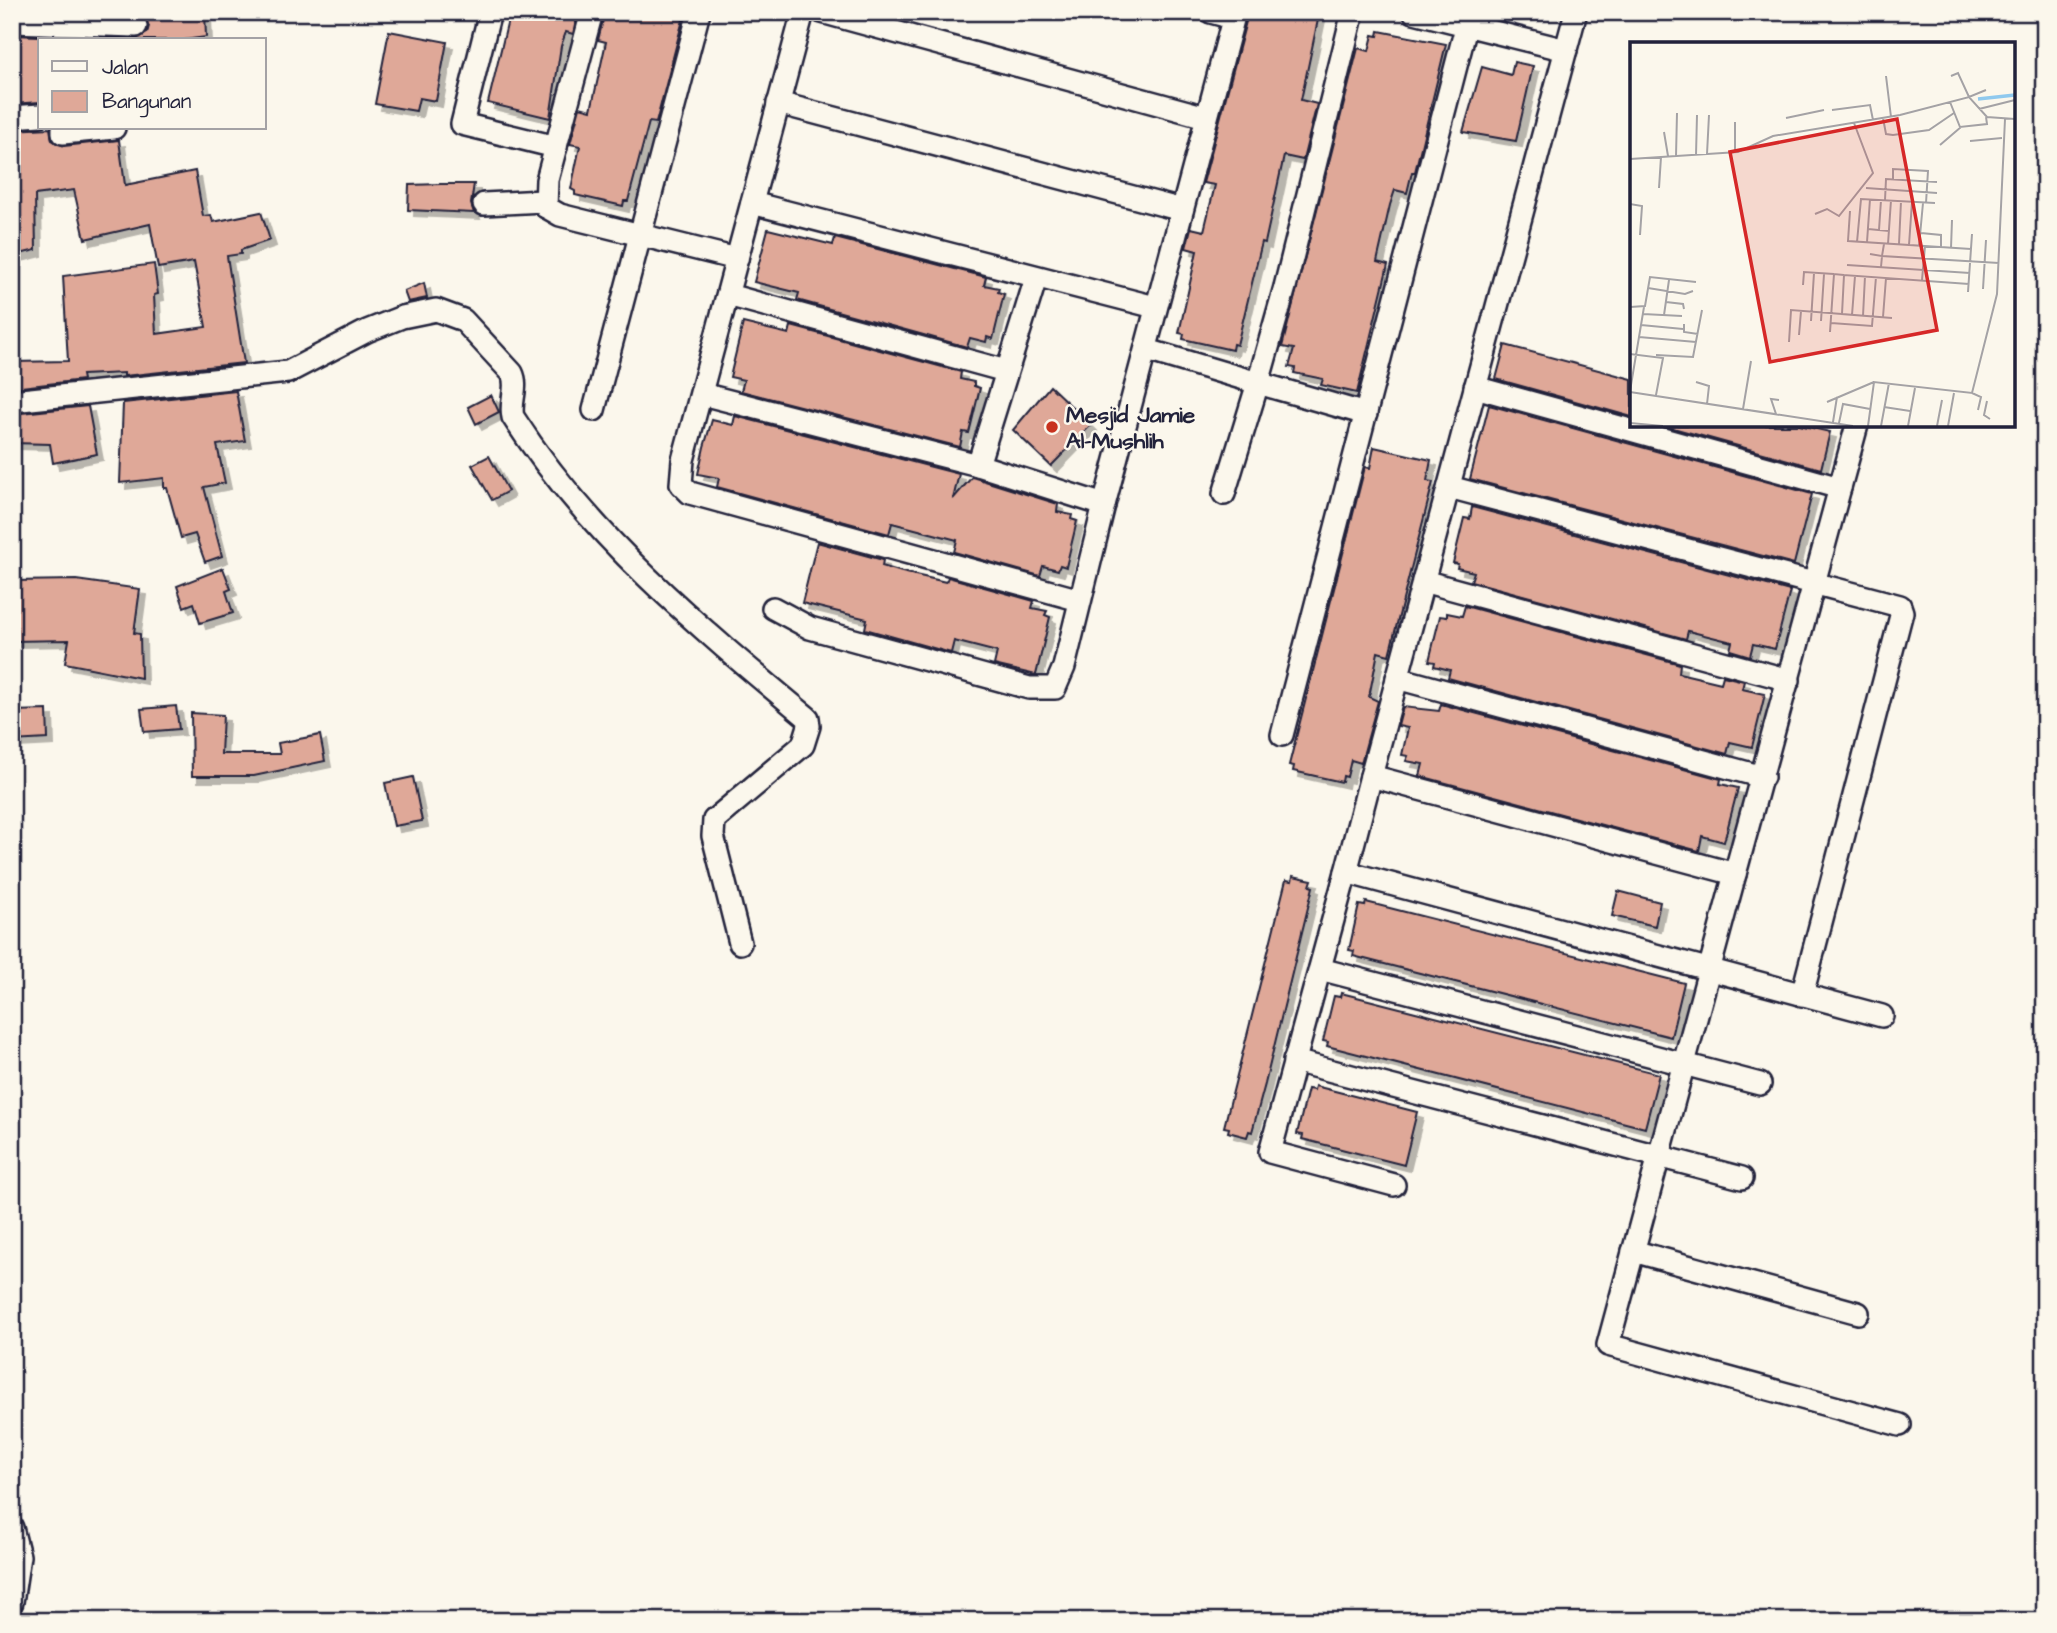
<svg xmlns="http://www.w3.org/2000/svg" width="2057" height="1633" font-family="'Architects Daughter',sans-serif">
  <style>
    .building { fill: #dfa898; stroke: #22223b; stroke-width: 2; filter: url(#shadow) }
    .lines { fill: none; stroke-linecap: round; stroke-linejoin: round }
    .minor-casing { stroke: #22223b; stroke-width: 26 }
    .minor { stroke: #fbf7ec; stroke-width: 21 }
    .poi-dot { fill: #c8321e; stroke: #fbf7ec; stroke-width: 2.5 }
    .labels { text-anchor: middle; stroke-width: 5; stroke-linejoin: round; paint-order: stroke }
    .poi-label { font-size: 23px; font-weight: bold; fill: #22223b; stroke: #fbf7ec; text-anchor: start }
    .inset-river { fill: none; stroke: #8fc9ee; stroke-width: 3.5 }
    .inset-road { fill: none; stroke: #a4a2a5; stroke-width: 2 }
    .view { fill: #d62828; fill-opacity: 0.15; stroke: #d62828; stroke-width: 3.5 }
    .inset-edge { fill: none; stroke: #22223b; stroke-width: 3.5 }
  </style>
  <defs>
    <filter id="shadow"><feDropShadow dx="6" dy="6" stdDeviation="0" flood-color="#0004"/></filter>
  </defs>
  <rect width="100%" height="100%" fill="#fbf7ec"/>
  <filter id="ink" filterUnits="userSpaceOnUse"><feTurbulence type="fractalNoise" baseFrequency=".0143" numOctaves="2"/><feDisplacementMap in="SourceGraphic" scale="14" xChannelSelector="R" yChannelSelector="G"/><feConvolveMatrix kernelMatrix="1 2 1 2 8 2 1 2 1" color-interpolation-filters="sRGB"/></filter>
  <g filter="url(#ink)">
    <!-- building -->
    <g class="building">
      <path d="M117 12H205L206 37 184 40H80L81 37 136 39 147 33 149 26 143 15Z"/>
      <path d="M510 12H578L573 34 566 32 561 46 550 118 488 103Z"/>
      <path d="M605 12H685L656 123 649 122 628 201H624L623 206 575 195V191L571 189 580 146 570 144 580 107 591 110 606 42 598 40Z"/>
      <path d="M1259 12 1319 15 1301 100 1317 104 1303 160 1284 156 1265 243 1262 242 1237 345 1233 344 1232 350 1183 339 1184 334 1179 333 1197 251 1186 248 1191 228 1204 231 1215 185 1203 183 1248 14 1258 17Z"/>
      <path d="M389 31 447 42 436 101 419 98 416 111 375 104Z"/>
      <path d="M1379 31 1446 44 1415 172H1412L1407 193 1395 190 1390 205 1377 262 1388 265 1357 393 1321 385 1323 379 1294 373 1295 368 1289 367 1294 349 1282 347 1358 48 1369 51 1373 35 1378 36Z"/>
      <path d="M12 35 40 36V102L12 104Z"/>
      <path d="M1514 62 1533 66 1516 141 1463 132 1482 67 1511 75Z"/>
      <path d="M50 128 52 140 64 146 119 140 125 185 195 171 203 216 211 215 213 222 261 212 270 240 241 250V254L227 256 244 363 124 376V373L82 375 83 380 12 388V362L68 361 63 276 154 264 158 294 154 295 156 334 206 327 194 262 158 268 150 224 85 239 74 190 35 195 36 250 12 256V130Z"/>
      <path d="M441 184H474L471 204 474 213 408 210 409 185Z"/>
      <path d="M768 229 833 245 835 238 986 277 984 285 999 288 998 292 1004 294 993 339 987 337 986 342 970 338 967 347 797 300 799 293 754 282Z"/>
      <path d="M424 283 427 298 408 302 404 291Z"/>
      <path d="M743 323 789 334 791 326 961 372 960 379 974 382V386L980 388 969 433 963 432 960 447 741 391 744 380 730 377Z"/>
      <path d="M1505 345 1632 379V417L1496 379Z"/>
      <path d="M1050 386 1091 425 1051 466 1013 430Z"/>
      <path d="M236 391 245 441 217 445 225 483 204 487 222 556 205 562 195 534 181 538 167 488H164V478L120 483 123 403Z"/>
      <path d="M491 395 499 412 476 424 468 407Z"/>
      <path d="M1489 405 1812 494 1794 564 1470 479Z"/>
      <path d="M88 406 97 454 53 463 50 444 12 443V414Z"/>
      <path d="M735 416 959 474 953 499 972 477 1058 504 1057 512 1072 515 1071 519 1077 521 1066 567 1060 565 1058 570 1043 566 1040 576 954 552 957 540 892 523 889 534 717 487 719 478 698 474 704 447 712 420 733 425Z"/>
      <path d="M1662 425H1799L1830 432 1821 469Z"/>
      <path d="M1374 447 1431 460 1427 481 1433 482 1389 655 1378 652 1369 697 1378 701 1361 763 1351 760 1347 777 1343 776 1342 782 1293 771 1294 766 1289 765 1365 467 1370 468Z"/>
      <path d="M489 456 508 491 492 500 472 465Z"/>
      <path d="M1472 507 1790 591 1775 649 1753 644 1750 656 1730 650 1732 642 1688 631 1686 639 1471 581 1474 572 1457 568 1458 564 1453 563 1464 518 1470 519Z"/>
      <path d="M817 542 883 560 882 566 902 572 946 582 948 577 1034 601 1032 608 1047 611 1045 615 1050 617 1036 675 994 665 997 652 954 641 951 653 865 629 867 619 802 603Z"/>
      <path d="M223 568 231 589 226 591 233 613 200 623 194 603 184 607 177 586Z"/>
      <path d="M76 580 140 589 134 633 140 634 141 678 65 663 69 640 12 641V581Z"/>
      <path d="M1465 606 1680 664 1679 673 1721 683 1723 676 1744 681 1742 689 1765 694 1752 747 1730 742 1727 754 1448 678 1450 670 1434 666 1435 662 1429 661 1440 616 1447 617V613L1462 616Z"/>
      <path d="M1441 704 1721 779 1720 784 1738 788 1724 842 1702 836 1699 851 1420 776 1423 764 1406 761 1408 756 1402 755 1408 728 1398 726 1403 707 1439 711Z"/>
      <path d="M176 706 179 729 144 732 141 709Z"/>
      <path d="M47 710 48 739 12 741V711Z"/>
      <path d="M191 713 223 715 221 754H280L278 743 320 735 325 761 254 776H192Z"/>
      <path d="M413 777 422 821 394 826 385 783Z"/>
      <path d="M1293 876 1312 880 1310 886 1313 887 1265 1084 1252 1132 1249 1131 1247 1137 1228 1132 1229 1128 1224 1127 1286 880 1292 881Z"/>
      <path d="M1618 891 1660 902 1655 926 1612 916Z"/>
      <path d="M1366 902 1684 983 1671 1037 1353 956 1354 951 1349 950 1359 905 1365 906Z"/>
      <path d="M1341 993 1659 1074 1645 1128 1327 1046 1328 1042 1323 1041 1334 996 1340 997Z"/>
      <path d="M1315 1086 1417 1112 1404 1165 1302 1139 1303 1135 1297 1134 1308 1089 1314 1090Z"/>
    </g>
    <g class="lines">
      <!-- minor casing -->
      <g class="minor-casing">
        <g id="minor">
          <path d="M490 12 462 124 556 147"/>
          <path d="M592 12 547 180 546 207 560 215 737 259"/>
          <path d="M803 12 683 460 681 484 690 493 1080 600"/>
          <path d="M822 12 1206 117"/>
          <path d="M1211 12 1233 18"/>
          <path d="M1414 12 1566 50"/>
          <path d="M1576 12 1371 776 1735 874 1857 425"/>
          <path d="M12 22 136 26"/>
          <path d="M778 103 1182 210"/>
          <path d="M12 117 40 115"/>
          <path d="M63 128V133L114 128"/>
          <path d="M752 203 1155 307"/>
          <path d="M484 204 543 201 546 207"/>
          <path d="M728 295 1006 371"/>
          <path d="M1147 350 1258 383 1285 287 1353 12"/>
          <path d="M1475 387 1840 488"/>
          <path d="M702 394 978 465 1104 505"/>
          <path d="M12 401 288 372 367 331 402 317 436 310 463 320 512 373C519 387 509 403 513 417 590 537 700 628 808 718L809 726 803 745 714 820 713 836 740 943"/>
          <path d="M594 410 699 12"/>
          <path d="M978 465 1036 278"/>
          <path d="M1449 487 1900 606 1902 612 1802 995"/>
          <path d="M1224 494 1258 383 1366 414"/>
          <path d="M1423 581 1789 680"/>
          <path d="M773 608 810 628 1029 688H1055L1064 667 1104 505 1235 12"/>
          <path d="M1397 678 1763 777"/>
          <path d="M1282 735 1470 12"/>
          <path d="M1371 776 1346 872 1882 1016"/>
          <path d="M1346 872 1270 1152 1394 1185"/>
          <path d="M1735 874 1608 1345 1900 1425"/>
          <path d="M1320 969 1760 1084"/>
          <path d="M1294 1061 1742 1178"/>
          <path d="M1633 1251 1858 1313"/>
          <path d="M12 1528 19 1556 12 1602"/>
        </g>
      </g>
      <!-- minor -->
      <use href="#minor" class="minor"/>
    </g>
  </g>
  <!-- markers -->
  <circle class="poi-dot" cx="1052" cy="427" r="7"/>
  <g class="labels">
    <!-- poi labels -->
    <g class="poi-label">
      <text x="1066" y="422">Mesjid Jamie<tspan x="1066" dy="26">Al-Mushlih</tspan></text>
    </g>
  </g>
  <!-- overview -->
  <g transform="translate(1630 42)">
    <rect width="385" height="385" fill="#fbf7ec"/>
    <path class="inset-river" d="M348 57 385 53"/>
    <path class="inset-road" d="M256 34 261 75M321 34 328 31 339 55 356 48M320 60 330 85 357 82 356 75M349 67 385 58M202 68 240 63 243 78M156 76 194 68M253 76 256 92 263 93 299 88 324 71M105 80V110M34 90 38 114M340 99 372 96M310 103 331 85M77 112 79 73M66 113 67 73M46 114 47 71M0 117 108 110 143 94 270 73 339 55 357 75 385 77M263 137V127L298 129 296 161M29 146 31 115M236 146 307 151M255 158 256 137 307 140M0 162 12 164 10 193M220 169 218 199 341 207M185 172 197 167 209 174 243 131 224 81M238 187 259 189M249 188 251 158M291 191 311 193V205M227 200 231 157 305 161M237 200 240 157M254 202 252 214 369 221M258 202 261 158M269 202 271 159M279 203 282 160M289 204 293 161M321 206 322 178M240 212 252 214 251 225M217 223 340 231M292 238 295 204M173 243 174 230 204 232M18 246 55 252 63 249M353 247 356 198M338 250 342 192M36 260 53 262 54 267M0 265 15 264 20 235 66 240M13 272 52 274M34 273 39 238M222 273 225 234M233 274 235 234M253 275 256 236M262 276 212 272 214 233 339 242M181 279 184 231M191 279 194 232M201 281 242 284 246 235M54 282V290L68 292M11 283 53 287M200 290 204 232 214 233M169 293 171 269M9 295 66 300M159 300 161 268 212 272M0 312 33 316 26 353M26 313 63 315 72 268M66 340 79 344 77 362M0 349 14 265M0 350 223 384M342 351 351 355 348 368M357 359 354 373 360 377M197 360 244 340M254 365 280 369M113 367 121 319M146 372 141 357 149 358M203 380 207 355M0 381 33 384M209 381 213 362 240 367M238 384 244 340 342 351 367 252 375 77M251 384 259 341M278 384 285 346M307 384 312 358M318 384 324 351"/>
    <path class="view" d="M267 77 307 288 140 320 100 110Z"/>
    <rect width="385" height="385" class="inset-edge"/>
  </g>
  <!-- margin -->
  <rect width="2057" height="1633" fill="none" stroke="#fbf7ec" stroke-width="42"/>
  <rect x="21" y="21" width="2015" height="1591" fill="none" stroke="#22223b" stroke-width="2.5" filter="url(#ink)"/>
  <!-- legend -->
  <rect x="38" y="38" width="228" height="91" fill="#fbf7ec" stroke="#a4a2a5" stroke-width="2"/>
  <rect x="52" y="61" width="35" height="10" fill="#fbf7ec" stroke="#a4a2a5" stroke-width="2"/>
  <text x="102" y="74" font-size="21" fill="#22223b">Jalan</text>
  <rect x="52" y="91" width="35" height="21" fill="#dfa898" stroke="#a4a2a5" stroke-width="2"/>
  <text x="102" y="108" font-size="21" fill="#22223b">Bangunan</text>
</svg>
